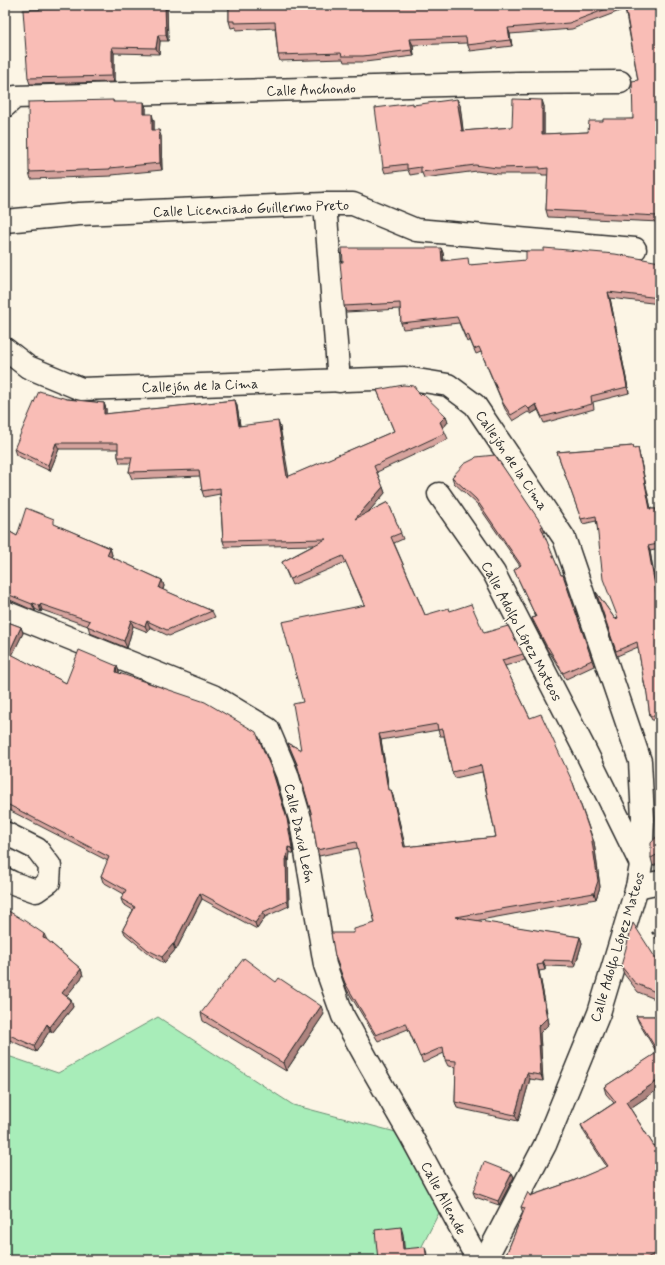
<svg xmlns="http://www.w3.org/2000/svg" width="665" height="1265" font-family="Mynerve,sans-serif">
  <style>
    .green { fill: #a8edb9; stroke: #6a8c72 }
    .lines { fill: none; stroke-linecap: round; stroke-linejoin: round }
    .minor-casing { stroke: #2b2b2b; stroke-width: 25 }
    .path { stroke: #2b2b2b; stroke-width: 2.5; stroke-dasharray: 3 3; stroke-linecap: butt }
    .minor { stroke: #fcf5e5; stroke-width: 22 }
    .wall { fill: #d6a39d; stroke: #2b2b2b; fill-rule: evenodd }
    .shaded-wall { fill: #ae847f; stroke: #2b2b2b }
    .building { fill: #f9bdb6; stroke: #2b2b2b; fill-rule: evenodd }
    .labels { text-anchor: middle; stroke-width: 3; stroke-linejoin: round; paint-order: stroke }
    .street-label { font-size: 14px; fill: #2b2b2b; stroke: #fcf5e5 }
  </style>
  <rect width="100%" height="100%" fill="#fcf5e5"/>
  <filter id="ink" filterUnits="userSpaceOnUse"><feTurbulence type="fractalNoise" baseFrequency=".025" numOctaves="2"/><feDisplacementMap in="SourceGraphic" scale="8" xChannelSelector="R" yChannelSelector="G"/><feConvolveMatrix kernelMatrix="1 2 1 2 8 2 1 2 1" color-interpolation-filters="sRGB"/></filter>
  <g filter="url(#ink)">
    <!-- green -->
    <path class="green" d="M158 1017 293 1105 411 1136 445 1201 418 1254 395 1260H5V1055L58 1073Z"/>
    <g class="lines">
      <!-- minor casing -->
      <g class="minor-casing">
        <g id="minor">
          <path d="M5 106 15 97 519 83 620 82"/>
          <path d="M325 204 339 381"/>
          <path d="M5 221 79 214 325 204H353L416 230 635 249"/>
          <path d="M5 349 28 367 81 389 405 378 448 385 475 405 564 538 640 761 643 818 641 865 637 887 599 1013 545 1145 485 1260"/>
          <path d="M439 494 494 573 585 750 640 862"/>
          <path d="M5 612 213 696 268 729 287 774 301 822 325 965 343 1016 369 1063 411 1136 478 1260"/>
          <path d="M5 833 37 849 50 866 49 882 36 891 13 883 5 879"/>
          <path d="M637 887 660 882"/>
        </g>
      </g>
      <!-- path -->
      <path class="path" d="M652 932 660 942"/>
      <!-- minor -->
      <use href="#minor" class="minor"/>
    </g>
    <!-- wall -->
    <g class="wall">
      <path d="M229 5H660V222L548 217 546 210 548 175H542V174H499L477 171 424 178 422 173 410 175 408 170 385 173 383 167 413 105H460L463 131 512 127 544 106V134L588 132 603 121 633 119 638 80 625 9 572 29 510 34 512 46 470 51 467 43 413 45 414 56 365 62H344L343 59 280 61 278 55 275 28 236 30V27L231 28 229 21Z"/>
      <path d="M167 8 168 41H160L159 54 114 53V82L30 84 28 78Z"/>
      <path d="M113 100V102L146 108V114L154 121V130L161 136 162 170 112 175V176L31 179 29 172Z"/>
      <path d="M441 248 443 253 444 260 470 265 660 262V304L610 298 629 393 593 402 594 409 544 423 538 410 531 414 528 412 513 421 505 409 481 352 476 354 470 340 467 342 459 323 403 329 401 323 400 309 346 312 344 306Z"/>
      <path d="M377 390 420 395 446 416 448 422 443 428 448 439 377 472 385 493 368 512 388 502 403 539 394 543 425 615 450 611 484 633 523 654 525 660 505 666 530 718 594 842 600 887 596 899 475 921 580 937 582 943 575 967 545 966V970L539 971 549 1024 540 1033 543 1081 530 1079 518 1121 457 1108 455 1102 456 1067 448 1066 445 1060 444 1053 423 1063 408 1029 378 1041 347 990 335 956 354 933 375 923 358 848 319 856 317 850 311 812 298 767 288 743 301 750 303 702 364 605 346 562 292 585 282 562 314 545 225 547 223 541 220 494 204 497 202 491 200 476 132 479 129 472 131 463H120L118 457V449H59L50 471 16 455 14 449 67 399 104 403 106 409V414L235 400 237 406 240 426 280 427 288 477 394 431ZM438 730 440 736H444L452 772 455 778 482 772 496 837 405 847 393 796 389 790 381 740Z"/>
      <path d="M633 446 634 449 639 453 651 509H656L657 514 660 549 650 551 659 603 660 602V720H652L650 716 647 692 645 687 638 647 617 656 596 592 615 619 618 618 596 521 583 524 557 452Z"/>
      <path d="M452 477 543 526 545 532 543 533 561 575H563L594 666 566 679 550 653H549L534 624 532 618 536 617 514 570 520 566 478 505 454 483Z"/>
      <path d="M56 525 110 548 112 555 111 557 162 580 164 586 163 590 212 611 215 617 169 636 150 627 148 632 133 626 127 648 90 633 88 626 42 610 41 612 35 609V611L10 600H5V529L17 536Z"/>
      <path d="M5 621 21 627 23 633 12 655 66 683 117 666 119 672V673L273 773 289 825 294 854 290 852 289 861H288L289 906 265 917 257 929 202 899 176 950H175L164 963 150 955 125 934 123 929 133 910 123 904 121 899 124 894 103 882 101 876 108 861 5 808Z"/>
      <path d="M660 833V863L653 866 651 858Z"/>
      <path d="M5 909 47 940 81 969 83 976 66 996 71 1000 73 1007 52 1033 50 1030 36 1052 5 1038Z"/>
      <path d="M660 965V1001L638 992 624 974 621 966Z"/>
      <path d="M276 982 324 1014 286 1071 203 1021 201 1013Z"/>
      <path d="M636 1016H660V1088L630 1108 654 1146 660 1143V1259L658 1260H504L523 1213 521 1207 530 1196 573 1181 607 1167 584 1132 581 1125 614 1103 606 1094 604 1087 657 1053 639 1023Z"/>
      <path d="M512 1173 514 1177 499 1205 475 1197 473 1192Z"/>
    </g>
    <!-- shaded-wall -->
    <g class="shaded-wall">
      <path d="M165 5H166L167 8 168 41 166 35Z"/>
      <path d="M508 28 510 34 512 46 510 40Z"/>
      <path d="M158 35 160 41 159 54 156 48Z"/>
      <path d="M410 39 413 45 414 56 412 50Z"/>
      <path d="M112 47 114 53V82L112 76Z"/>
      <path d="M457 99 460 105 464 137 462 131Z"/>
      <path d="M542 100 544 106V140L542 134Z"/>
      <path d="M144 102 146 108V121L144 114Z"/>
      <path d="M152 114 154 121V137L152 130Z"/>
      <path d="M159 130 161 136 162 170 160 163Z"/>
      <path d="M658 211 660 216V221L658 216Z"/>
      <path d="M441 248 443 253 444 266 442 261Z"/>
      <path d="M608 292 610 298 629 393 627 387Z"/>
      <path d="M235 400 237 406 241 432 239 426Z"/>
      <path d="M104 403 106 409V420L104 414Z"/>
      <path d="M536 404 538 410 531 414 529 409Z"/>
      <path d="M446 416 448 422 443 428 440 422Z"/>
      <path d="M278 421 280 427 290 483 287 477Z"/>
      <path d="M56 443 59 449 50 471 48 465Z"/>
      <path d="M638 448 639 453 652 514 650 509Z"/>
      <path d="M383 487 385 493 357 525 355 519Z"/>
      <path d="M656 509 657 514 660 549 658 544Z"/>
      <path d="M648 546 650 551 659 608 658 603Z"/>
      <path d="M110 548 112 555 110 561 107 555Z"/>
      <path d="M162 580 164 586 161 594 159 588Z"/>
      <path d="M33 603 35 609V611L32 604Z"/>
      <path d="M40 604 42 610 41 612 39 605Z"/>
      <path d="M131 620 133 626 127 648 124 641Z"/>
      <path d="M147 621 150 627 148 632 145 626Z"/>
      <path d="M21 627 23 633 11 658 9 653Z"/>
      <path d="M117 666 119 672 118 677 116 672Z"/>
      <path d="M379 734 381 740 390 796 388 790Z"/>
      <path d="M273 773 289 825 294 854 292 848Z"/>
      <path d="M573 783 594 842 600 887 596 899 594 893Z"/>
      <path d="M391 790 393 796 407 853 404 847Z"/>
      <path d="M288 847 290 852 289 861 287 856Z"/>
      <path d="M286 856 288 861 289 906 287 901Z"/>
      <path d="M200 893 202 899 176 950 174 944Z"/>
      <path d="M263 912 265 917 257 929 255 923Z"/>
      <path d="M44 934 47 940 43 938Z"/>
      <path d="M580 937 582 943 575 967 573 961Z"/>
      <path d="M173 944 175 950 164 963 162 957Z"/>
      <path d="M543 960 545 966V970L543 964Z"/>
      <path d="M537 965 539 971 549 1024 540 1033 543 1081 541 1075 538 1027Z"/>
      <path d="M81 969 83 976 64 999 62 993Z"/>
      <path d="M71 1000 73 1007 52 1033 50 1027Z"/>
      <path d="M321 1006 324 1014 286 1071 283 1063Z"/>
      <path d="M47 1024 50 1030 36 1052 34 1046Z"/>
      <path d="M527 1073 530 1079 518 1121 515 1115Z"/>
      <path d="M660 1079V1088L629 1109 626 1102Z"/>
      <path d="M512 1173 514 1177 499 1205 498 1201Z"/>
      <path d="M401 1227 403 1234 405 1256 403 1249Z"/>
      <path d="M425 1247 427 1254 428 1260H427Z"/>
    </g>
    <!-- building -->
    <g class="building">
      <path d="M59 5H165L166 35H158L156 48 112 47V76L28 78 23 10 59 9Z"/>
      <path d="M229 5H617L569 23 508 28 510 40 467 45 466 37 410 39 412 50 363 56H342L341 53 278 55 275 22 234 23V21H229Z"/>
      <path d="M625 5H660V212L658 211V216L546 210 548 168 540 169V167L497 168 475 165 421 172V167L407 169V164L383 167 375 108 413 103V105L457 99 462 131 512 127 513 99 542 100V134L588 132 589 121H603V119H633L632 81 638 80Z"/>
      <path d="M113 100V102H144V114H152V130H159L160 163 110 168V169L29 172 28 102Z"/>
      <path d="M342 248H441L442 261 468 258 469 265 526 260V251H544V248L615 254 660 262V298L608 292 627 387 591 396 592 404 542 417 536 404 529 409 526 406 511 415 503 403 479 347 474 349 468 334 465 336 457 317 401 323 400 303 344 306 340 262H343Z"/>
      <path d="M403 385 414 386 420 395 422 393 446 416 440 422 445 433 374 466 383 487 355 519 388 502 401 533 391 537 425 615 449 608 450 611 471 604 484 633 508 626 523 654 502 660 530 718 541 714 573 783 591 835 598 881 594 893 455 917 580 937 573 961 543 960V964L537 965 547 1018 538 1027 541 1075 527 1073 515 1115 455 1102 456 1061 445 1060 443 1047 420 1057 406 1023 376 1035 345 983 335 956 331 933H354V929L375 923 356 842 317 850 311 812 297 764 288 743 301 750 293 704 303 702 282 622 365 605 343 556 290 579 282 562 326 539 223 541 220 488 202 491 199 470 129 472 132 457H118V443H56L48 465 14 449 39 391 67 399 104 403V414L235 400 239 426 278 421 287 477 394 431 377 390ZM437 724 438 730 443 729 452 772 481 765 496 837 404 847 391 790H388L379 734Z"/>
      <path d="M633 446 634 449 638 448 650 509H656L658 544 648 546 658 603 660 602V716H650L646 687H645L637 642 616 651 596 592 615 619 618 618 603 579 596 516 581 519 557 452Z"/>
      <path d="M495 455 543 526 541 527 561 575H563L592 660 563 673 548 647H547L532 618 536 617 514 570 521 565 476 499 452 477 464 464 474 459 476 457Z"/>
      <path d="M26 508 54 519V524L110 548 107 555 162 580 159 588 212 611 167 630 147 621 145 626 131 620 124 641 87 626 90 621 40 604 39 605 33 603 32 604 7 594H5V529L17 536Z"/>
      <path d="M5 621 21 627 9 653 66 683 79 650 117 666 116 672 205 702 256 732 273 773 287 819 292 848 288 847 287 856H286L287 901 263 912 255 923 200 893 174 944H173L162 957 148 950 123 929 135 907 121 899 126 890 101 876 109 857 5 803Z"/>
      <path d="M660 833V853L651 858V843Z"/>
      <path d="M5 909 25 921 44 934 43 938 46 939 81 969 62 993 71 1000 50 1027 47 1024 34 1046 5 1033Z"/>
      <path d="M633 923 660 965V994L635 983 621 966Z"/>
      <path d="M244 958 276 982 279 978 321 1006 283 1063 201 1013Z"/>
      <path d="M636 1016H660V1079L626 1102 654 1146 660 1143V1251L643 1260H504L525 1208 521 1207 528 1192 530 1196 573 1181 608 1166 581 1125 616 1102 604 1087 658 1052Z"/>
      <path d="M484 1162 512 1173 498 1201 473 1192Z"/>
      <path d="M401 1227 403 1249 425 1247 427 1260H378L375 1230Z"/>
    </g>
  </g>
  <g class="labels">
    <!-- street labels -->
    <g class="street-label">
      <text transform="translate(311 89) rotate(-2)" y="5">Calle Anchondo</text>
      <text transform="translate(251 208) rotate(-2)" y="5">Calle Licenciado Guillermo Preto</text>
      <text transform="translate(200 385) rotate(-2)" y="5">Callejón de la Cima</text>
      <text transform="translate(512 460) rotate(56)" y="5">Callejón de la Cima</text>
      <text transform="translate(522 631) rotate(62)" y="5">Calle Adolfo López Mateos</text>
      <text transform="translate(300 833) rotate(78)" y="5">Calle David León</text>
      <text transform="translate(617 947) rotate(-73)" y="5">Calle Adolfo López Mateos</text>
      <text transform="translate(444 1198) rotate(62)" y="5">Calle Allende</text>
    </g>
  </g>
  <!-- margin -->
  <rect width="665" height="1265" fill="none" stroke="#fcf5e5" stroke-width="20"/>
  <rect x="10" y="10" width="645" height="1245" fill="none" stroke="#2b2b2b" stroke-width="1.5" filter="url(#ink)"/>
</svg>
